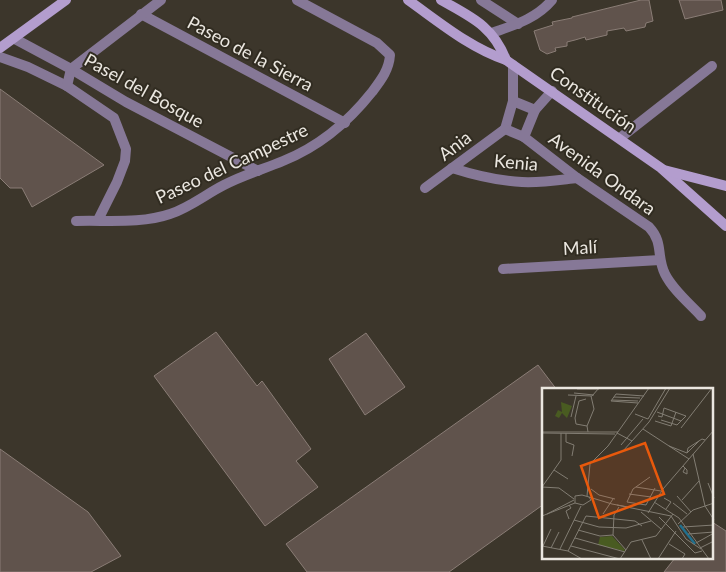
<svg xmlns="http://www.w3.org/2000/svg" width="726" height="572" font-family="Lato,sans-serif">
  <style>
    .building { fill: #60534c; stroke: #8a7d76 }
    .lines { fill: none; stroke-linecap: round; stroke-linejoin: round }
    .street { stroke: #867897; stroke-width: 10 }
    .secondary { stroke: #b39dce; stroke-width: 10 }
    .labels { text-anchor: middle; stroke-width: 4; stroke-linejoin: round; paint-order: stroke }
    .street-label { font-size: 18px; fill: #ebe7e0; stroke: #312c21 }
    .inset-river { fill: none; stroke: #21708e; stroke-width: 2.5 }
    .inset-road { fill: none; stroke: #827d73; stroke-width: 1 }
    .view { fill: #e8590c; fill-opacity: 0.15; stroke: #e8590c; stroke-width: 2.5 }
    .inset-edge { fill: none; stroke: #ebe7e0; stroke-width: 2.5 }
  </style>
  <rect width="100%" height="100%" fill="#3c362b"/>
  <!-- building -->
  <g class="building">
    <path d="M641 0H649L653 21 646 23 645 27 626 31 624 28 607 31V35L586 40 585 37 575 40 567 42V46L555 48 556 51 547 54 540 50 534 31 553 25 552 22 572 18V17Z"/>
    <path d="M679 0H721L723 10 685 19Z"/>
    <path d="M0 89 104 165 32 207 22 188H10L0 178Z"/>
    <path d="M216 332 257 386 262 381 311 449 296 461 318 487 265 526 154 376Z"/>
    <path d="M366 333 405 387 365 415 329 359Z"/>
    <path d="M538 365 557 390H544V504L449 572H307L286 544Z"/>
    <path d="M0 449 88 512 121 556 91 572H0Z"/>
    <path d="M712 522 726 531V572H664L675 558H712Z"/>
  </g>
  <g class="lines">
    <!-- street -->
    <g class="street">
      <path d="M481 0 518 24"/>
      <path d="M141 14 345 123"/>
      <path d="M492 33C514 25 536 19 552 0"/>
      <path d="M15 39 71 69 126 102 258 171"/>
      <path d="M0 57 28 67 67 86 114 118 126 149 125 161 117 182 98 220"/>
      <path d="M67 86 71 69 161 0"/>
      <path d="M513 101 535 110"/>
      <path d="M505 129 524 137 577 178 649 227C664 243 656 256 665 274 673 290 689 303 701 316"/>
      <path d="M505 129 513 101V65"/>
      <path d="M524 137 535 110 552 91"/>
      <path d="M620 138 712 66"/>
      <path d="M452 168C474 175 499 181 522 182 541 183 559 180 577 178"/>
      <path d="M425 188 505 129"/>
      <path d="M76 221C107 220 141 224 170 214 189 208 206 194 224 185 243 175 264 169 283 161 318 147 349 121 372 92 381 80 389 70 390 55L377 43 297 0"/>
      <path d="M503 269 660 260"/>
    </g>
    <!-- secondary -->
    <g class="secondary">
      <path d="M408 0C439 22 470 48 506 60L661 168 726 226"/>
      <path d="M441 0C471 17 493 26 506 60"/>
      <path d="M0 48 66 0"/>
      <path d="M664 170 726 186"/>
    </g>
  </g>
  <g class="labels">
    <!-- street labels -->
    <g class="street-label">
      <text transform="translate(250 54) rotate(28)" y="6">Paseo de la Sierra</text>
      <text transform="translate(144 91) rotate(29)" y="6">Pasel del Bosque</text>
      <text transform="translate(593 100) rotate(35)" y="6">Constitución</text>
      <text transform="translate(455 146) rotate(-37)" y="6">Ania</text>
      <text transform="translate(516 163) rotate(5)" y="6">Kenia</text>
      <text transform="translate(232 164) rotate(-25)" y="6">Paseo del Campestre</text>
      <text transform="translate(602 174) rotate(36)" y="6">Avenida Ondara</text>
      <text transform="translate(580 248) rotate(-3)" y="6">Malí</text>
    </g>
  </g>
  <!-- overview -->
  <g transform="translate(542 388)">
    <rect width="171" height="171" fill="#3c362b"/>
    <path d="M19 14 30 18 25 30 20 25 17 30 13 28 16 22 20 24ZM70 148 83 162 82 163 56 157 58 149Z" fill="#495b21"/>
    <path class="inset-river" d="M138 137 153 156"/>
    <path class="inset-road" d="M35 1H57M32 5 52 7M26 7 50 8 57 0M72 9 98 10M44 11 37 13 33 30 34 36 45 38 46 44M70 12 96 13M96 15 69 13 74 6 102 8M115 24 139 33M93 26 106 31 124 0M116 28 120 29 122 20 144 28 135 37 119 32M29 29 34 8M113 33 129 38 134 24M45 38 52 21 49 8M139 40 170 0M101 41 147 71M0 44H76M0 45 73 46M24 45V54L32 57 30 68M75 45 90 53M157 53 145 65 146 60 160 51 163 52M79 57 101 31M127 58 145 65M81 63 107 34 128 0M151 66 163 118 172 132M141 78 145 82V86L141 84 143 80M12 82 26 91M108 89 91 101 85 114 104 117 113 100M166 95 172 110M0 99 19 72V45M0 99 17 100 32 111M94 99 119 103M49 101 57 107 73 111M87 106 109 109M45 108 48 76 66 58 107 0M135 108 149 124M47 109 49 112 41 117 33 115V108L40 107 47 109 70 116 86 119M122 110 129 114 124 121M140 112 157 93M112 114 137 130 167 171M131 115 145 126M75 117 129 128 144 151 159 161M77 119 72 127 71 147 84 162M99 124 119 141M106 125 121 101 172 42M5 126 32 112M61 126 71 111M0 128 33 115M117 129 153 165 160 163M27 131 24 123 29 120 27 117M32 132 57 139 84 140 109 133M136 136 151 122 172 115M141 139 172 137M36 142 58 148 71 147M146 146 172 144M33 150 83 164M100 152 109 171M154 155 172 145M127 156 143 166 140 171M0 158 26 163 40 171M1 158 9 141M29 158 78 171 89 154 114 148 131 126M9 160 17 144M158 160 172 153M18 161 39 118M26 163 44 128 93 133 100 138M116 171 134 143"/>
    <path class="view" d="M103 55 122 106 57 130 39 78Z"/>
    <rect width="171" height="171" class="inset-edge"/>
  </g>
</svg>
